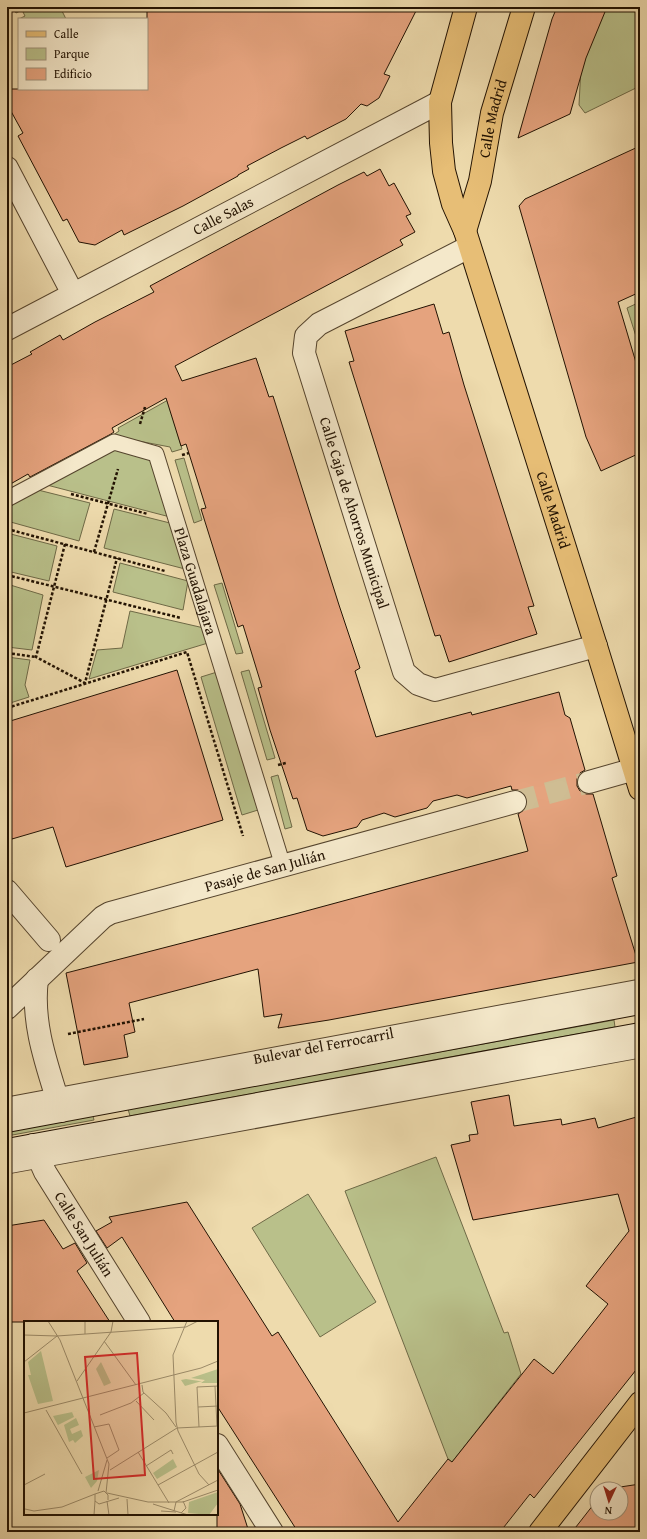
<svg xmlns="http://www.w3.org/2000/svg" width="647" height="1539" font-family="'Gentium Book Plus',serif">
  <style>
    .green { fill: #b9c08a; stroke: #6e6946 }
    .building { fill: #e5a37e; stroke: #221202 }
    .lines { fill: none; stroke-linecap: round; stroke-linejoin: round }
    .minor-tunnel { stroke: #cfbd93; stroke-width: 22; stroke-dasharray: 22 11; stroke-linecap: butt }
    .service-casing { stroke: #55442d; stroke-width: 17 }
    .minor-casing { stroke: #55442d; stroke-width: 24 }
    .secondary-casing { stroke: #221202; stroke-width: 24 }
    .primary-casing { stroke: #221202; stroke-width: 24 }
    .path { stroke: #221202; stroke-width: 2.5; stroke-dasharray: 3 2; stroke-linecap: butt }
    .service { stroke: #f4e8ca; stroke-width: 15 }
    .minor { stroke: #f4e8ca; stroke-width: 22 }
    .secondary { stroke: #f4e8ca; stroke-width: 22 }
    .primary { stroke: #e7be76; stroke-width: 22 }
    .labels { text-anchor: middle; stroke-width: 4; stroke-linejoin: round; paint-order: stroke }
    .street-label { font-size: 15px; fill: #221202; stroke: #f4e8ca }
    .inset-road { fill: none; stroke: #9c8b69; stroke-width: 1 }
    .view { fill: #d62828; fill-opacity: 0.15; stroke: #d62828; stroke-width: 2 }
    .inset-edge { fill: none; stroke: #221202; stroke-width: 2 }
  </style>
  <rect width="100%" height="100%" fill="#eedbad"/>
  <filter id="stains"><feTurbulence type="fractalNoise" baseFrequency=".005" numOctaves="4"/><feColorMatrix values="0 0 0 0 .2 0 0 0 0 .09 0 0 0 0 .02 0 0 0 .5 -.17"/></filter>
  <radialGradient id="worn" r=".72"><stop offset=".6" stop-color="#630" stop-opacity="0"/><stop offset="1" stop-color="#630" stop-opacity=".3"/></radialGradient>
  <!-- green -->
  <g class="green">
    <path d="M13 7H60L66 19H19L25 16 22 10 16 13Z"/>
    <path d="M594 7H640V86L585 113 579 105 581 67Z"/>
    <path d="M640 302V349L627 308Z"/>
    <path d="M168 400 182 449 172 452 170 447 112 436 119 431 118 428Z"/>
    <path d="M114 445 154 457 174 518 43 484Z"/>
    <path d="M184 458 202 520 194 523 175 460Z"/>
    <path d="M34 489 90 503 79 541 7 521V503Z"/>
    <path d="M114 509 174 524 185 569 104 548Z"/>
    <path d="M7 533 57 546 49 581 7 571Z"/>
    <path d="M120 563 188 581 183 610 113 592Z"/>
    <path d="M222 583 243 653 236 654 214 585Z"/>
    <path d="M7 584 43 595 32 650 7 647Z"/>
    <path d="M130 611 204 628 208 643 89 679 97 650 122 648Z"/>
    <path d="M7 657 30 660 25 685 29 697 7 704Z"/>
    <path d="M249 670 275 758 267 760 241 672Z"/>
    <path d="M217 672 258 810 242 815 201 677Z"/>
    <path d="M278 775 292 827 285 829 271 777Z"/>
    <path d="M614 1020 615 1027 130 1116 128 1109Z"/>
    <path d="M93 1116 94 1120 7 1136V1131Z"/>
    <path d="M436 1157 504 1333 508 1332 521 1374 452 1462 448 1459 345 1191Z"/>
    <path d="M308 1194 376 1302 320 1337 252 1228Z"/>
  </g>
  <!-- building -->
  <g class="building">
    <path d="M147 7H418L384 74 390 76 379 98 367 106 361 104 346 119 307 139 305 136 281 148 247 166 249 169 238 175V176L183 206 124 235 122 230 95 245 79 242 67 219 63 221 18 136 23 133 7 104V89H147Z"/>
    <path d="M557 7H607L586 58 570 114 518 138 552 19Z"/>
    <path d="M640 146V292L618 302 640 376V453L601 471 586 437 519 206 525 199Z"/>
    <path d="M380 169 389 186 394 183 411 214 406 216 415 232 400 240 403 245 175 366 182 381 256 358 269 397 273 396 339 605 360 668 355 671 376 737 471 712 472 715 559 692 565 715 570 718 585 770 580 773 577 779V786L580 791 586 794H593L617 876 612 878 638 962 329 1020 278 1028 282 1014 264 1017 258 969 129 1003 135 1032 124 1035 128 1057 84 1065 66 973 295 914 528 851 518 814 524 810 527 805V799L523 793 518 790H512L511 786 467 798 457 795 433 801 427 808 395 817 384 813 362 820 357 827 323 836 307 830 297 798 293 799 270 730 258 688 262 687 243 625 238 627 217 560 201 509 206 508 186 444 181 446 166 398 112 428 114 432 111 434 30 477 28 474 7 486V367L32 354 30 352 60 335 63 340 95 322 154 292 150 286 338 185 364 172 367 176Z"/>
    <path d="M434 304 443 334 449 332 464 385 534 606 528 607 537 634 449 662 440 635 435 636 349 362 354 361 345 331Z"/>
    <path d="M177 670 223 820 66 867 53 827 12 839 7 823V722Z"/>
    <path d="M509 1095 514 1126 561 1119 562 1125 595 1118 598 1128 640 1116V1365L534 1498 530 1494 500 1532H298L217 1406V1322H175L122 1237 107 1248 96 1231 112 1222 109 1217 187 1202 272 1336 278 1332 398 1522 448 1459 452 1462 534 1359 553 1374 608 1304 586 1286 629 1231 618 1194 473 1220 451 1145 470 1141 469 1135 478 1134 471 1102Z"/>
    <path d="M44 1220 63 1249 75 1243 87 1263 77 1271 110 1322H7V1226Z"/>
    <path d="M217 1468 240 1504 249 1532H217Z"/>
    <path d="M640 1484V1532H572L597 1500V1513H621V1489H607Z"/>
  </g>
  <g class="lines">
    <!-- minor-tunnel -->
    <path class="minor-tunnel" d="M515 802 589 782"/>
    <!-- service casing -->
    <g class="service-casing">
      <g id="service">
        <path id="s1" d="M7 499 114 442 156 454 283 866"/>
        <path id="s2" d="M7 1105 640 987"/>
        <path d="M7 1166 640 1050"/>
      </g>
    </g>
    <!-- minor casing -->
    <g class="minor-casing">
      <g id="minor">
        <path d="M7 168 73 294"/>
        <path id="s3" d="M469 247 319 324 306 336 304 353 404 672 418 684 435 690 596 646"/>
        <path id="s4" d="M7 329 440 102"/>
        <path d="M589 782 635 769"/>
        <path d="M7 891 49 940"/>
        <path d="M37 979C31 1025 48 1068 61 1111"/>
        <path id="s5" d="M7 1008 103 917 110 913 515 802"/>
        <path id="s6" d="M33 1145 45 1172 139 1322"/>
        <path d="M217 1445 272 1532"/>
      </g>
    </g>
    <!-- secondary casing -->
    <g class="secondary-casing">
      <g id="secondary">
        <path d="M7 1121 640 1003"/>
        <path d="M7 1150 640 1034"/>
      </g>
    </g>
    <!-- primary casing -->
    <g class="primary-casing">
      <g id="primary">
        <path id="s7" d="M466 7 440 102 441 143 444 171 453 204 465 231 596 646 640 789"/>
        <path id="s8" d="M465 231 480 181 492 113 524 7"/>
        <path d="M540 1532 640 1403"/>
      </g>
    </g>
    <!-- path -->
    <g class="path">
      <path d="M140 424 145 407"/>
      <path d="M182 455 189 453"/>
      <path d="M71 494 148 514"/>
      <path d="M7 529 165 571"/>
      <path d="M65 544 36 657 85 683 117 558"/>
      <path d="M94 552 118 469"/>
      <path d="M7 575 181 618"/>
      <path d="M7 653 36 657"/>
      <path d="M7 708 187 652 243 836"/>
      <path d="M278 765 286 763"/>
      <path d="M7 853 11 864"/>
      <path d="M68 1034 144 1019"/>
    </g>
    <!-- service -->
    <use href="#service" class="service"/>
    <!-- minor -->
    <use href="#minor" class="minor"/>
    <!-- secondary -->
    <use href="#secondary" class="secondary"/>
    <!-- primary -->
    <use href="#primary" class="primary"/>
  </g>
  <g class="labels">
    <!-- street labels -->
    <g class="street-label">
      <text dy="5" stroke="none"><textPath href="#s8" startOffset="116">Calle Madrid</textPath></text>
      <text dy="5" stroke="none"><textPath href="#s4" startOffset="244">Calle Salas</textPath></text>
      <text dy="5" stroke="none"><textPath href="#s7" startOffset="524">Calle Madrid</textPath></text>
      <text dy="5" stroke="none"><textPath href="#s3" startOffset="371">Calle Caja de Ahorros Municipal</textPath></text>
      <text dy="5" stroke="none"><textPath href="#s1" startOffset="298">Plaza Guadalajara</textPath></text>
      <text dy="5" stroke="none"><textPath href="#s5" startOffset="301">Pasaje de San Julián</textPath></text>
      <text dy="5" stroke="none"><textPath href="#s2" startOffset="322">Bulevar del Ferrocarril</textPath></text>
      <text dy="5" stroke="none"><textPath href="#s6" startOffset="103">Calle San Julián</textPath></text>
    </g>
  </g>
  <!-- overview -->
  <g transform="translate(24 1321)">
    <rect width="194" height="194" fill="#eedbad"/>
    <path d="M17 30 29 80 14 83 4 54H7L4 41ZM77 41 87 62 80 65 72 48ZM194 48V62H177L181 59 167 57ZM162 58 175 60H178L161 65 157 59ZM58 89 48 91 50 96 34 104 42 119 29 95ZM52 97 55 104 46 108 48 113 57 109 59 115 51 122 49 119 45 121 40 104ZM149 138 153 146 133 158 129 152ZM75 149 73 160 67 167 61 156ZM194 171V182L185 194 164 192 165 181Z" fill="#b9c08a"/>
    <path class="inset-road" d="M24 0 36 19 85 143 82 172M61 0V13M163 0 149 34 152 101 154 110 175 153 185 164M0 14 33 15 162 6 174 0M80 20 112 64M0 41 33 15M53 60 87 11 89 0M118 64 119 71 142 92 152 106M191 65 193 105M112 80 130 99M174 86 194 85M22 89 58 153M0 92 177 47 194 40M76 94 107 82 120 72M70 106 85 103 95 129 83 137M175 106 173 66 194 65M114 131 145 182M122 145 147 129 149 133M86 149 153 107 194 105M0 164 21 153M134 164 194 131M74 170 83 139M83 172 124 181H159M103 178 104 194M84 179V174L80 170 71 173V180L75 183 95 177M83 180 85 194M159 181 194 169M129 183 164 194M1 188 10 190 38 186 71 173M137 190 152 191M150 190 152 181 194 159M157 192 162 187 159 180M70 194 71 180"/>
    <path class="view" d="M113 32 121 154 70 158 61 36Z"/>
    <rect width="194" height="194" class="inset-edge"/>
  </g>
  <!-- margin -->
  <rect width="647" height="1539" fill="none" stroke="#eedbad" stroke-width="24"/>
  <rect x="8" y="8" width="631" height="1523" fill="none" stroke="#221202" stroke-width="2"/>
  <rect x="12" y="12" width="623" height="1515" fill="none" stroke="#221202"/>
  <!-- legend -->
  <rect x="18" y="18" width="130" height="72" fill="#f4e8ca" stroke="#a0927a"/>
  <rect x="26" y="31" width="20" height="6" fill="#e7be76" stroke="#a0927a"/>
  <text x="54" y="38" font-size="12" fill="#221202">Calle</text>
  <rect x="26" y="48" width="20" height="12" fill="#b9c08a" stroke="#a0927a"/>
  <text x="54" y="58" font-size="12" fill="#221202">Parque</text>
  <rect x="26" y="68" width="20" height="12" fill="#e5a37e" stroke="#a0927a"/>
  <text x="54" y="78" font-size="12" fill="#221202">Edificio</text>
  <!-- north arrow -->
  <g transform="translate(609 1501) rotate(184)"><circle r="19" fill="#f4e8ca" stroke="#a0927a"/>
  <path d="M0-3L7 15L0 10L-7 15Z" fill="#8f2418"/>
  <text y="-6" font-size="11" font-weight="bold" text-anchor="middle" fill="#221202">N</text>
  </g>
  <rect width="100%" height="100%" filter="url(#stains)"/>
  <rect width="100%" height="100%" fill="url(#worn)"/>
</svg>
